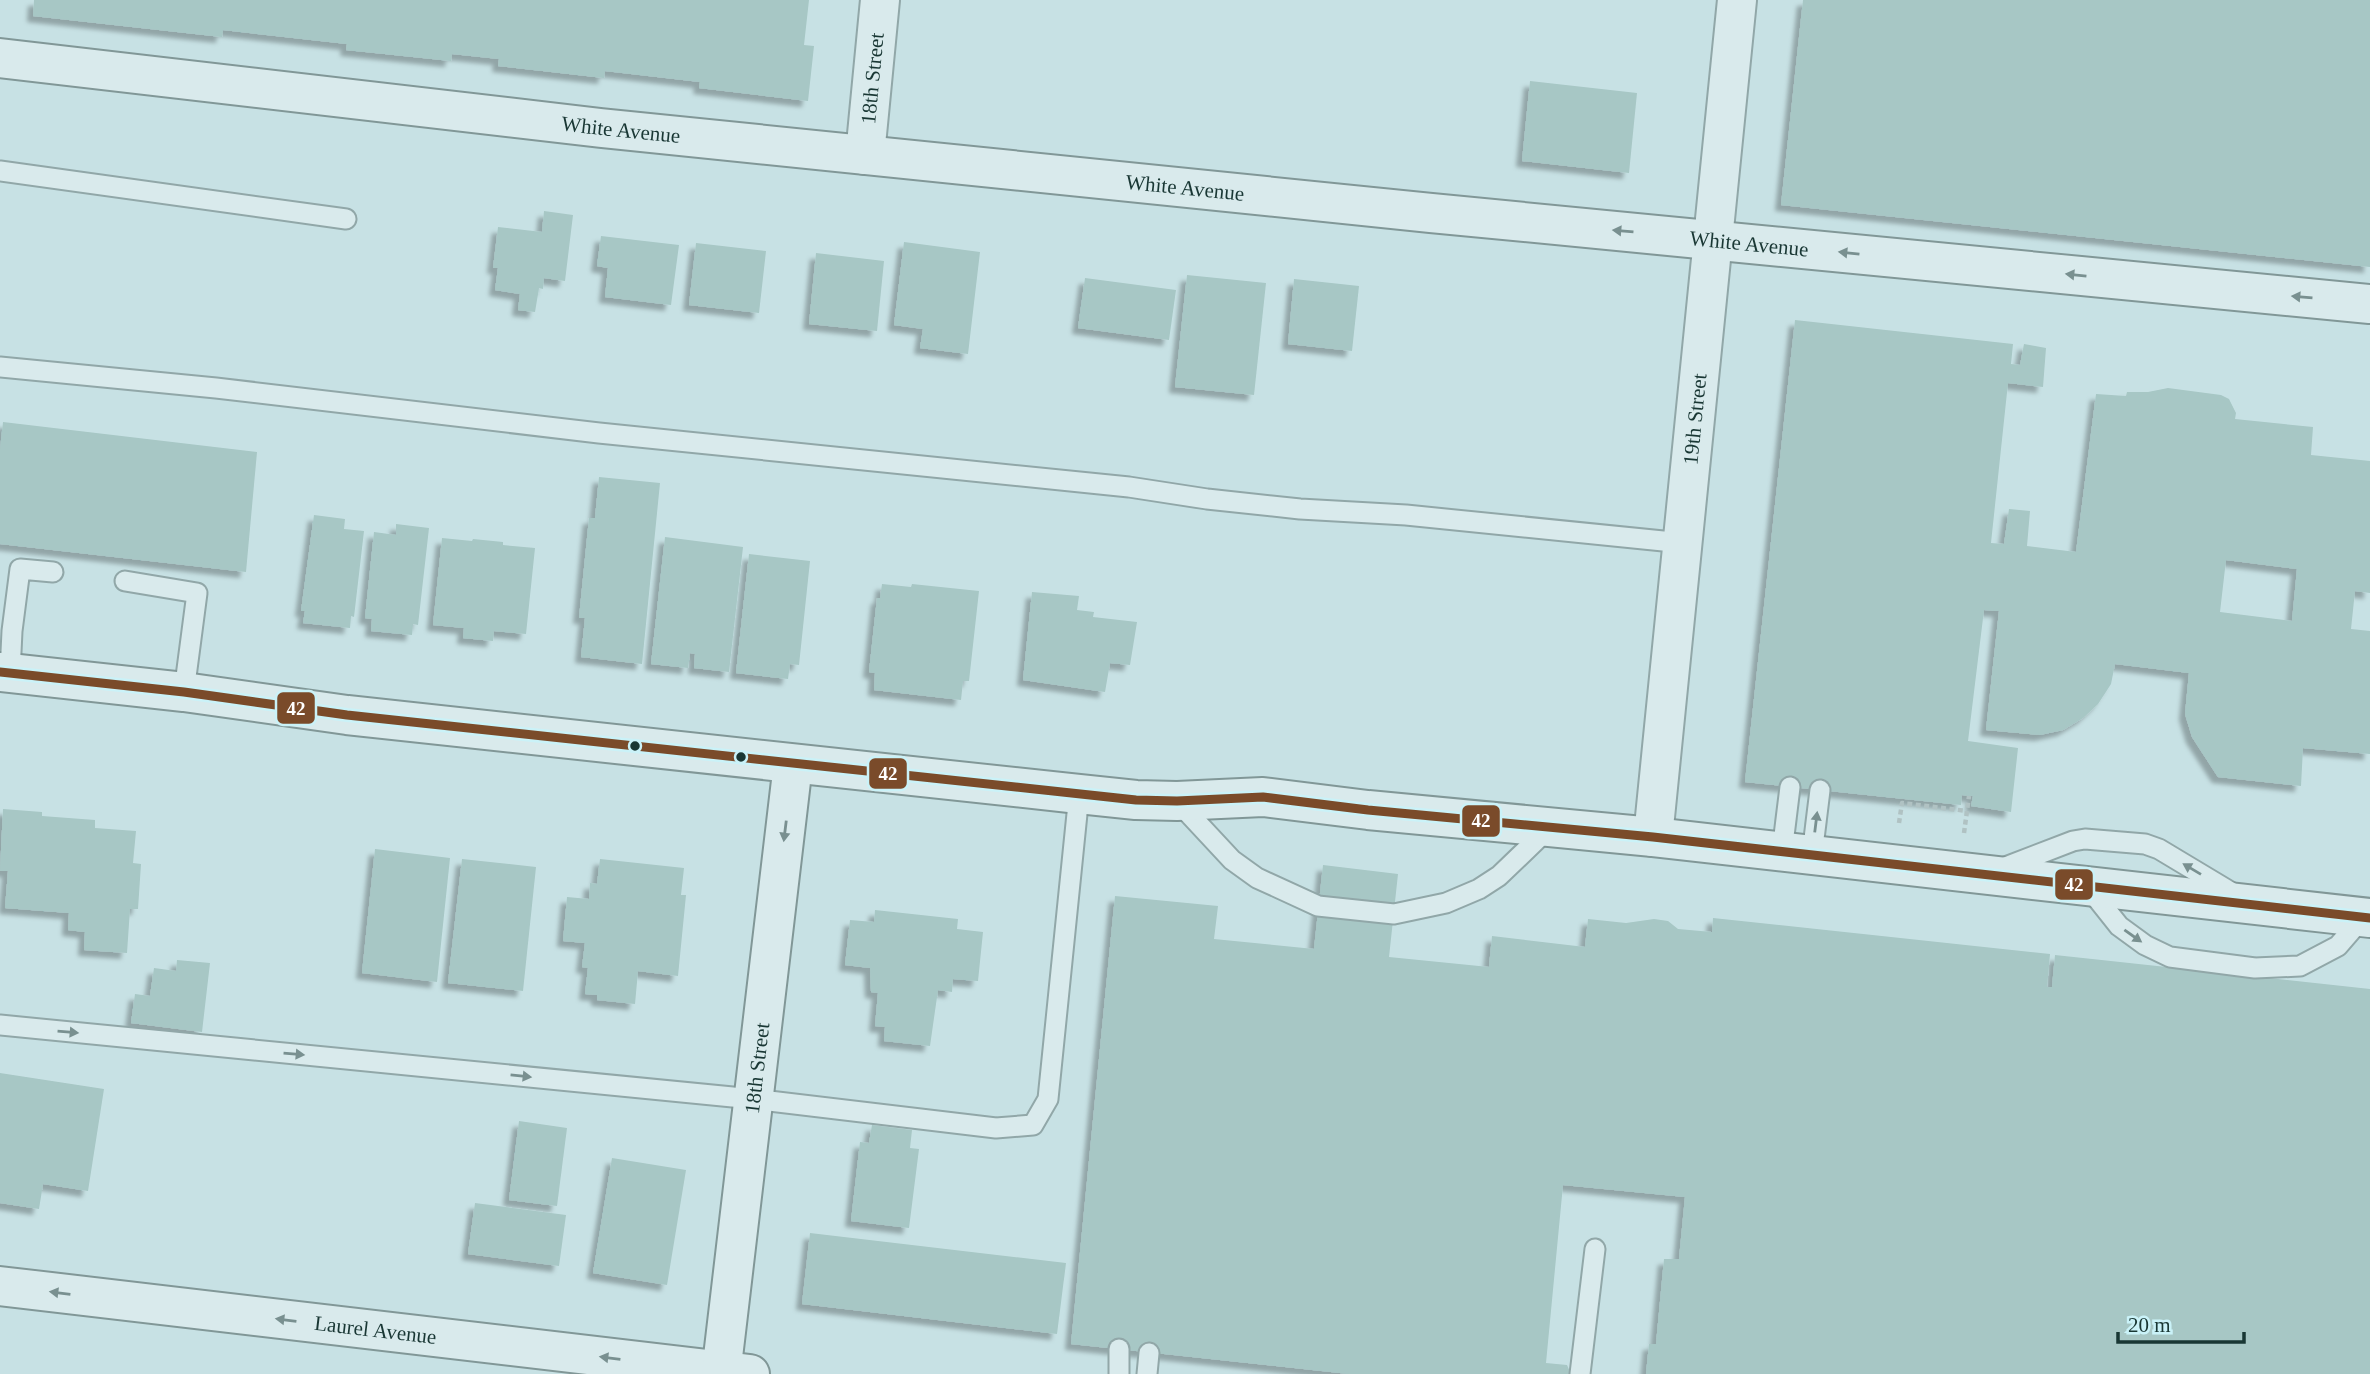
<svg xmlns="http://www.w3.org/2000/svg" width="2370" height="1374" font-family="Georgia,serif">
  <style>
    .building { fill: #a7c7c5; fill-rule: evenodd; filter: url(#shadow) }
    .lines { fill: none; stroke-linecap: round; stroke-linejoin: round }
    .lane-casing { stroke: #91a7a8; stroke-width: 23 }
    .street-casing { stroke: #91a7a8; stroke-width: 42 }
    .secondary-casing { stroke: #819797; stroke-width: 42 }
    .path { stroke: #b0c2c3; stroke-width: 4.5; stroke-dasharray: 5 3.5; stroke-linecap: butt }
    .lane { stroke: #d9eaec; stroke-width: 19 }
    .street { stroke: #d9eaec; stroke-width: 38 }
    .secondary { stroke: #d9eaec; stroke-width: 38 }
    .bus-1-casing { stroke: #caf2f8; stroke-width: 14 }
    .bus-1 { stroke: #7a4b2a; stroke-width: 9 }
    .oneway { fill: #799090 }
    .bus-dot { fill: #193734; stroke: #caf2f8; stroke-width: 2.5 }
    .labels { text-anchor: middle; stroke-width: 5; stroke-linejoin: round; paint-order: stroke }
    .street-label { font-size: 21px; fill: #193734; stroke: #caf2f8 }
    .line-badge { stroke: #caf2f8; stroke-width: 2.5 }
    .badge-label { font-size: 19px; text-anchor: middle; font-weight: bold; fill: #fff }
  </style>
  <defs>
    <filter id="shadow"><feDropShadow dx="-6" dy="6" stdDeviation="2" flood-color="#0004"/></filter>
  </defs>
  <rect width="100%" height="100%" fill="#c7e1e4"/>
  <!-- building -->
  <g class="building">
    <path d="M34 0H809L804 45 814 46 808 101 699 88 700 82 605 71 604 78 498 66 499 59 452 54 451 61 346 50 347 44 223 30 222 37 33 16Z"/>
    <path d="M1803 0H2370V267L1781 205Z"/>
    <path d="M1530 81 1637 93 1629 173 1522 161Z"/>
    <path d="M544 211 573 215 565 281 544 278 543 289 539 288 535 312 518 310 520 294 495 290 498 268H493L498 227 542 232Z"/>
    <path d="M601 236 679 245 671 305 605 297 608 268 597 266Z"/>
    <path d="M904 242 980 252 968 354 920 348 923 329 894 325Z"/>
    <path d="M696 243 766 251 759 313 689 305Z"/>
    <path d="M816 253 884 261 877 331 809 324Z"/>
    <path d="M1187 275 1266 283 1254 395 1175 387Z"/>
    <path d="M1085 278 1176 290 1169 340 1078 328Z"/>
    <path d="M1294 279 1359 286 1352 351 1288 344Z"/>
    <path d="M1795 320 2013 344 2011 364 2020 365 2024 344 2046 348 2043 387 2008 383 1991 543 2004 544 2009 509 2030 511 2027 546 2076 552 2096 394 2126 396 2127 392H2148L2168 388 2221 395 2229 399 2236 413 2235 419 2313 427 2311 455 2370 461V593L2355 591 2351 629 2370 631V754L2303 748 2301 786 2218 777 2192 737 2185 714 2189 673 2115 664 2111 684 2098 704 2083 718 2063 730 2040 735 1986 730 1999 611 1984 610 1968 741 2018 748 2011 812 1971 806 1973 796H1969L1962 795 1961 805 1745 782ZM2226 560 2297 569 2292 621 2220 612Z"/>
    <path d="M3 422 257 452 246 572 0 544V450Z"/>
    <path d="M599 477 660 483 642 664 581 657 585 618H579L589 518H595Z"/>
    <path d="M314 515 345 519 344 529 364 531 354 617 351 616 350 628 303 623 305 611H301Z"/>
    <path d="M396 524 429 528 418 625 413 624 412 635 371 631 372 619 365 618 374 532 396 535Z"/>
    <path d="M665 537 743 547 729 672 694 668 695 654 690 653 688 668 651 664Z"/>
    <path d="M442 538 472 541 473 539 503 542V545L535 548 526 634 494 631 493 641 463 638 464 628 433 625Z"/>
    <path d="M749 554 810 561 799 665 790 664 788 679 736 673Z"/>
    <path d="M882 584 911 587 912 584 979 591 969 681H963L961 700 874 690 875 673 869 672 877 598H880Z"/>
    <path d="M1032 592 1079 596 1077 610 1094 612 1093 617 1137 622 1130 665 1110 663 1105 692 1023 680Z"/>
    <path d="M3 809 42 812V816L95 820V828L136 831 133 863 141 864 138 909H130L127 953 84 950 85 932 68 930 69 913 5 908 8 871H0Z"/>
    <path d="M375 849 450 858 437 982 362 973Z"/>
    <path d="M462 859 536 867 523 991 448 983Z"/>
    <path d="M600 859 684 868 681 895H686L678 976 638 971 635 1004 597 1000V995L585 994 588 968 582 967 585 943 563 941 567 897 589 899 590 883 597 884Z"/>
    <path d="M1323 865 1398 874 1389 957 1489 967 1492 936 1585 947 1588 919 1626 923 1654 919 1668 921 1678 929 1712 932 1713 918 2050 954 2047 987H2052L2055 955 2370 989V1374H1646L1649 1344H1656L1664 1259H1679L1685 1197 1563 1185 1546 1363 1567 1365 1571 1374H1349L1071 1344 1115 896 1218 906 1214 939 1314 949Z"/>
    <path d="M875 910 958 919 957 929 983 932 978 981 953 979 952 992 938 990 930 1046 884 1041 885 1027 875 1026 878 993 871 992 870 968 845 965 850 920 874 922Z"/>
    <path d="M177 960 210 963 202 1032 131 1023 135 994 150 996 154 968 176 971Z"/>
    <path d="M0 1073 104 1089 88 1191 43 1184 39 1209 0 1203Z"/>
    <path d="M519 1121 567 1128 557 1206 509 1200Z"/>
    <path d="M872 1125 912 1130 910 1148 919 1149 909 1228 851 1221 860 1142 869 1143Z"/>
    <path d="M612 1158 686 1170 667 1285 593 1273Z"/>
    <path d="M475 1203 566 1215 559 1266 468 1254Z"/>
    <path d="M810 1233 1066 1263 1057 1334 802 1304Z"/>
  </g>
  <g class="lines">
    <!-- lane casing -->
    <g class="lane-casing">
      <g id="lane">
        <path d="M0 171 346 219"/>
        <path d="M0 367 216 388 599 433 1129 487 1207 499 1300 509 1406 515 1683 543"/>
        <path d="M125 581 197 593 184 692"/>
        <path d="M10 673 12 631 20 569 53 572"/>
        <path d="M1178 802 1232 860 1257 878 1318 906 1394 914 1446 903 1479 889 1499 876 1550 827"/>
        <path d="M1782 852 1790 787"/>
        <path d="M1812 855 1820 790"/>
        <path d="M2000 869 2073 841 2085 839 2145 844 2159 849 2234 894"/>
        <path d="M2088 887 2119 926 2145 945 2170 957 2255 968 2300 966 2338 946 2363 917"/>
        <path d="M0 1025 753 1099 996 1128 1033 1125 1048 1099 1079 794"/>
        <path d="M1119 1374V1349"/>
        <path d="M1147 1374 1149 1353"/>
        <path d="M1580 1374 1595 1249"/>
      </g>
    </g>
    <!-- street casing -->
    <g class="street-casing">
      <g id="street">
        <path id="s1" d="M865 155 880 0"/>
        <path id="s2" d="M1653 837 1737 0"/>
      </g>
    </g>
    <!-- secondary casing -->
    <g class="secondary-casing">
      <g id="secondary">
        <path id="s3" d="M0 58 601 128 1431 213 2370 304"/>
        <path d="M0 672 184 692 347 715 1079 794 1136 800 1177 801 1263 797 1368 810 1653 837 2370 918"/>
        <path id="s4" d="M0 1286 750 1374"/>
        <path id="s5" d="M721 1374 793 764"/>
      </g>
    </g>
    <!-- path -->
    <g class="path">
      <path d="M1899 823 1902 803 1967 811"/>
      <path d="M1964 833 1969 796"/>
    </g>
    <!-- lane -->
    <use href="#lane" class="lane"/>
    <!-- street -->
    <use href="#street" class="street"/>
    <!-- secondary -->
    <use href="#secondary" class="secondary"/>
    <!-- bus-1 casing -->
    <g class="bus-1-casing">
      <path id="bus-1" d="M0 672 184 692 347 715 1136 800 1177 801 1263 797 1368 810 1653 837 2370 918"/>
    </g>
    <!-- bus-1 -->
    <use href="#bus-1" class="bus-1"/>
  </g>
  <!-- one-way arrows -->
  <defs><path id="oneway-solid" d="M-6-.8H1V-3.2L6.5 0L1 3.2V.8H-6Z" transform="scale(1.75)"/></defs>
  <g class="oneway">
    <use href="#oneway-solid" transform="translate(1623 231) rotate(-175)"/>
    <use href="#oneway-solid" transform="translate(1849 253) rotate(-174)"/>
    <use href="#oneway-solid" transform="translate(2076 275) rotate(-174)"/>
    <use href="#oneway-solid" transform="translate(2302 297) rotate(-175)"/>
    <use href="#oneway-solid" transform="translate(1816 822) rotate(-83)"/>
    <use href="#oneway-solid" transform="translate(785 831) rotate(97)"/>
    <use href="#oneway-solid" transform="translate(2192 869) rotate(-149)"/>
    <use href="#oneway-solid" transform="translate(2133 936) rotate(35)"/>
    <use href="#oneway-solid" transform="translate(68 1032) rotate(5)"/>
    <use href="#oneway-solid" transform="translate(294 1054) rotate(5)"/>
    <use href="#oneway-solid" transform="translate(521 1076) rotate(6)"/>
    <use href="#oneway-solid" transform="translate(60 1293) rotate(-173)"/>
    <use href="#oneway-solid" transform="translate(286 1320) rotate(-173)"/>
    <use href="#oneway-solid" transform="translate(610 1358) rotate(-173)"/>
  </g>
  <!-- markers -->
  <g class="bus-dot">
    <circle cx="635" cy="746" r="6"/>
    <circle cx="741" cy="757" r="6"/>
  </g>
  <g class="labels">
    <!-- street labels -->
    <g class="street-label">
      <text dy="7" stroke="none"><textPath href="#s1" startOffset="77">18th Street</textPath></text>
      <text dy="7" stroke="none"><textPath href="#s3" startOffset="625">White Avenue</textPath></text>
      <text dy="7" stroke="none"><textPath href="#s3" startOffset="1192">White Avenue</textPath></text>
      <text dy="7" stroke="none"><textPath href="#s3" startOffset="1759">White Avenue</textPath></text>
      <text dy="7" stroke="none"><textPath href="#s2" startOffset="420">19th Street</textPath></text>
      <text dy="7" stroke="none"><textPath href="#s5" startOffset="308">18th Street</textPath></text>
      <text dy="7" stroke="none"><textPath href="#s4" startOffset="378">Laurel Avenue</textPath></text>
    </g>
  </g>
  <g class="line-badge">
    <rect x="276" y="691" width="40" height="34" rx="7" fill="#7a4b2a"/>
    <rect x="868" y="757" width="40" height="33" rx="7" fill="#7a4b2a"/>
    <rect x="1461" y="804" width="40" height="34" rx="7" fill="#7a4b2a"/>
    <rect x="2054" y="868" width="40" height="33" rx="7" fill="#7a4b2a"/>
  </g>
  <g class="badge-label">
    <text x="296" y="715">42</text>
    <text x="888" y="780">42</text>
    <text x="1481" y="827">42</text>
    <text x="2074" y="891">42</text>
  </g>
  <!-- scale -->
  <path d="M2118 1332v10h126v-10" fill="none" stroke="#193734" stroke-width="3.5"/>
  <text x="2128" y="1332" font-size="21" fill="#193734" stroke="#caf2f8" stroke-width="5" paint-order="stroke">20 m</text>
</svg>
